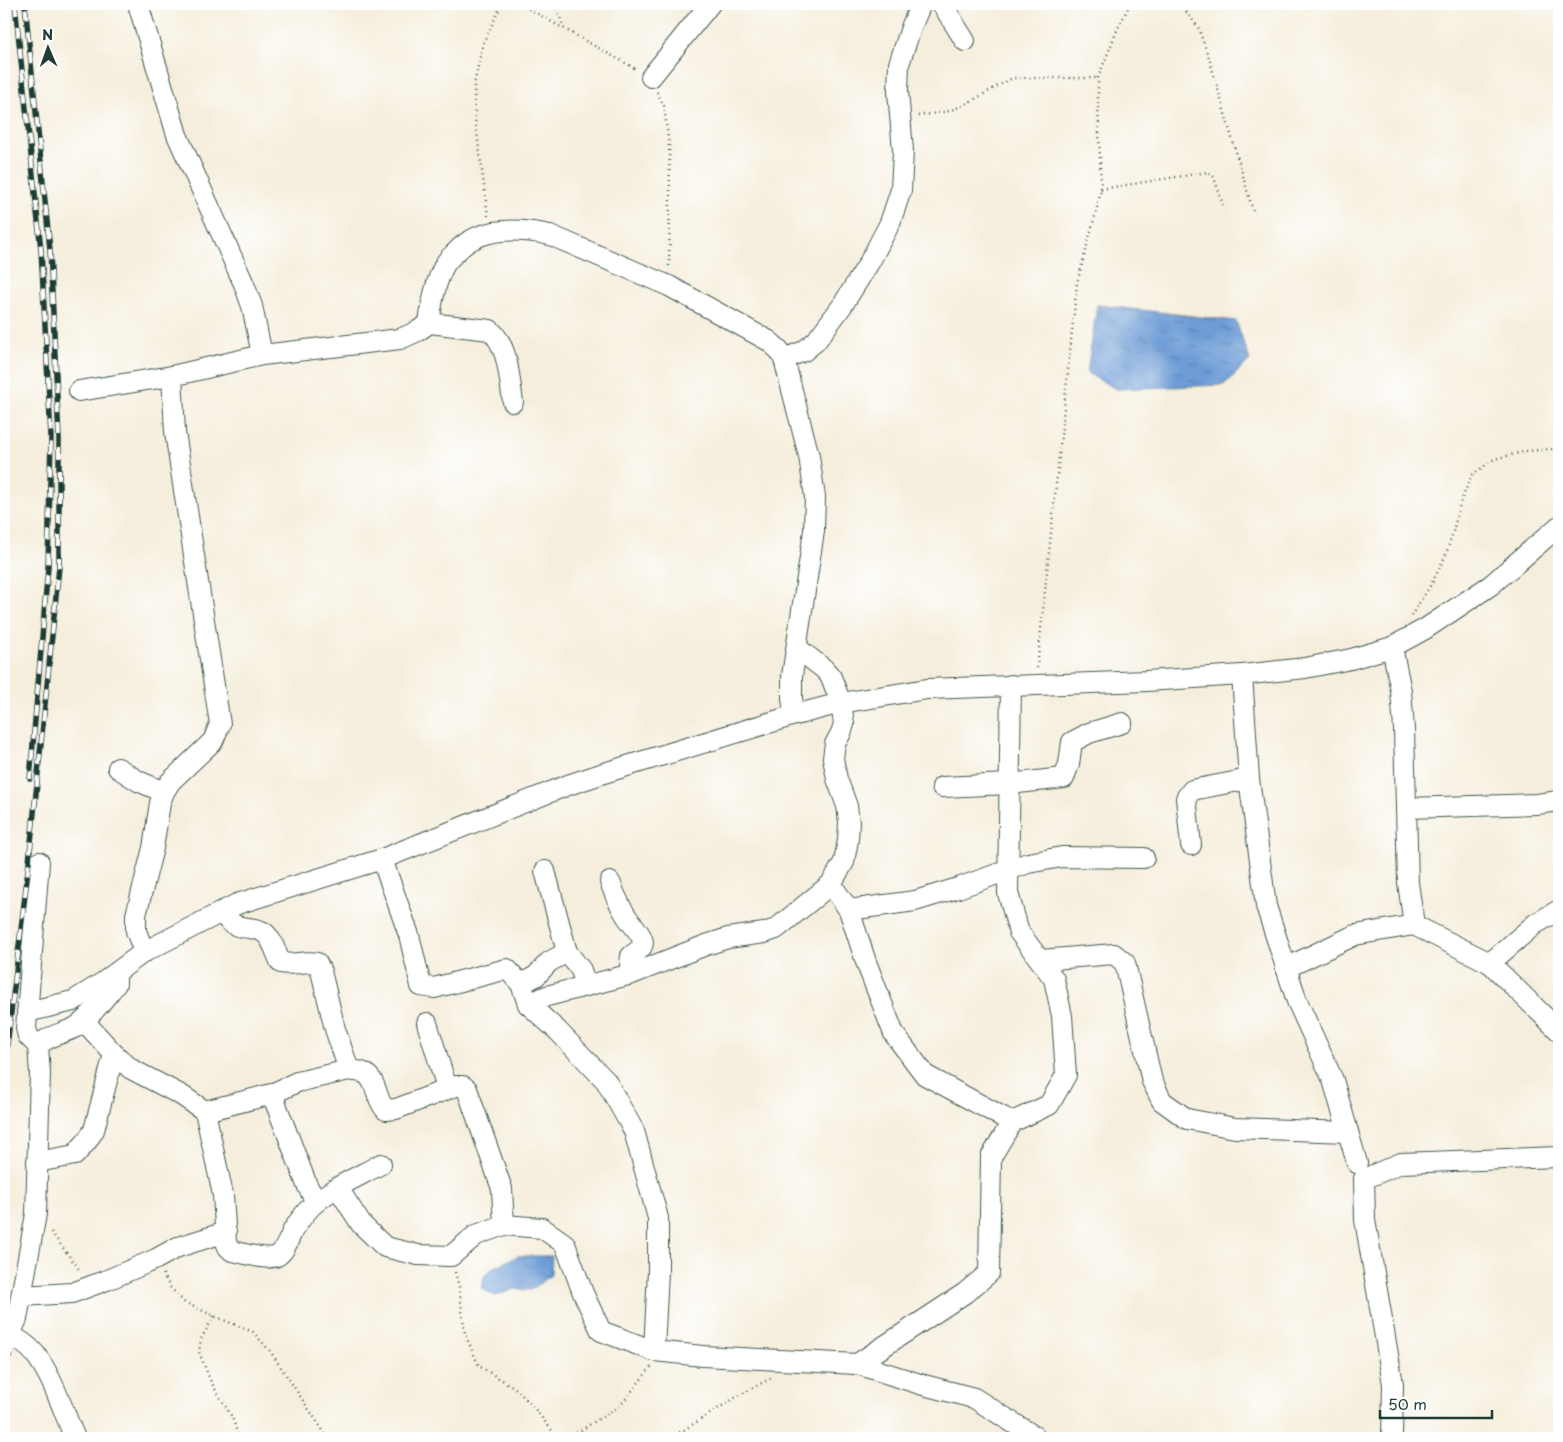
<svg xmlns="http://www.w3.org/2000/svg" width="1563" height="1442" font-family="'Playpen Sans',sans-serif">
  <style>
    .water { fill: url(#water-ripples); stroke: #466c85 }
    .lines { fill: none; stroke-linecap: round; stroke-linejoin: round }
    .minor-casing { stroke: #3f584d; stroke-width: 22 }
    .path { stroke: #3f584d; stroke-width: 2.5; stroke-dasharray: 1 4; stroke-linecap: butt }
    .minor { stroke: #fff; stroke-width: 20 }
    .rail-casing { stroke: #1f3d34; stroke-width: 5.5 }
    .rail { stroke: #fff; stroke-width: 4; stroke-dasharray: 11; stroke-linecap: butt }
  </style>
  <defs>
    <pattern id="water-ripples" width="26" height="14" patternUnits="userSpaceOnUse" patternTransform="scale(1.25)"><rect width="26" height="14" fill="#6d9cd6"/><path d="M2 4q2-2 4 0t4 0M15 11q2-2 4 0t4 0" fill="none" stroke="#5980ae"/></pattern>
  </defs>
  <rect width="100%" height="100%" fill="#fff"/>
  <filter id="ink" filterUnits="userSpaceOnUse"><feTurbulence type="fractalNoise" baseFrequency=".02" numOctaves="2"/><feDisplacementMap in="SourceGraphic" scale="10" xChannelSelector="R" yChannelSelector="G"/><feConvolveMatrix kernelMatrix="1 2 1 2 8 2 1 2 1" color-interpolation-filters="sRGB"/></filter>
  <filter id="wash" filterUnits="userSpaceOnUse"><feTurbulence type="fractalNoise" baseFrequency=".0096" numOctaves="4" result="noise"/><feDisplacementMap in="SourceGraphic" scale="20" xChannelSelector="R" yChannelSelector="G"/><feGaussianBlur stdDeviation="1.12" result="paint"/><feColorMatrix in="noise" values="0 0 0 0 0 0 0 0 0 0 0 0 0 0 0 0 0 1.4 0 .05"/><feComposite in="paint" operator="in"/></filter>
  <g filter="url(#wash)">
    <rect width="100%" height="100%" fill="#f5eedc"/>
    <!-- water -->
    <g class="water">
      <path d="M1097 305 1236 321 1250 360 1224 385 1116 389 1087 373Z"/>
      <path d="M518 1256H552L551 1275 531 1290 515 1289 495 1296 482 1289 484 1276 494 1267Z"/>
    </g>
  </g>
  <g filter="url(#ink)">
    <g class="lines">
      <!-- minor casing -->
      <g class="minor-casing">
        <g id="minor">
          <path d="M138 4 177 135 244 284 252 306 262 355"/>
          <path d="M942 4 965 41"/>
          <path d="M651 77 710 4"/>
          <path d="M429 323 490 330C509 346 509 379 513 402"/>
          <path d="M784 359 804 351 816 341 842 306 869 263 890 223 901 190 903 151 898 91 899 64 912 25 921 4"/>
          <path d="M79 391 172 376"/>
          <path d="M1392 647 1401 691 1404 729 1408 883 1414 925"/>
          <path d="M1242 675 1249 779 1266 906 1297 1001 1333 1080 1357 1163"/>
          <path d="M118 768 138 781 164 792"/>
          <path d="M942 787 1009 784 1064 778 1069 764 1072 742 1089 733 1122 723"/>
          <path d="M1406 808 1537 804 1559 801"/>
          <path d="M1191 845 1186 798 1192 790 1249 779"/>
          <path d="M545 871 567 952 581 970 586 986"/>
          <path d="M610 882C616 898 622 912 633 925 637 930 642 935 643 942 643 949 636 952 631 956L630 964 632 974"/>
          <path d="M831 884 849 910 866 962 894 1034 925 1075 1012 1122"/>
          <path d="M849 910 915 901 958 888 1028 863 1062 857 1144 858"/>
          <path d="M222 911C224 914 226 919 229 921 239 931 256 925 266 934 274 942 276 954 281 963 293 966 305 960 317 963L321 971 335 1029 349 1070C353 1071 358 1071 362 1072 378 1078 375 1100 386 1110L396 1109 456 1086H463L467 1089 502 1189 504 1225"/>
          <path d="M144 952 136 931V915L153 848 160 803 164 792 170 782 213 741 220 724 175 432 172 376 262 355 400 339 418 331 429 323C432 303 435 282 445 264 448 259 452 256 456 252 480 226 518 228 550 235L669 286 769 341 779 350 784 359 809 456 815 497 814 531 792 676V699L795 715"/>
          <path d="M1041 960 1114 954 1125 963 1152 1081 1162 1101 1187 1119 1235 1128 1348 1132"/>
          <path d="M1490 963 1535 924 1559 910"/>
          <path d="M1286 968 1355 935 1414 925 1490 963 1559 1031"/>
          <path d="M521 984 536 976 549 962 567 952"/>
          <path d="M528 1004 547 996 632 974 706 945 728 938 764 933 776 929 831 884 844 862 848 840 849 822 847 806 837 779 833 758 835 744 841 733 844 724 841 703 831 677 824 669 797 648"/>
          <path d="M27 1012 73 1001 102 983 144 952 237 904 382 859 568 785 604 773 795 715 841 703 927 689 1146 681 1242 675 1305 668 1351 659 1392 647 1425 629 1491 585 1559 526"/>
          <path d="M84 1021 114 1054 131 1069 181 1095 205 1111 223 1195 226 1242 228 1247 232 1251C244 1253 266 1261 277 1256 285 1252 289 1238 293 1230 297 1224 302 1217 307 1211 324 1191 358 1177 381 1164"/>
          <path d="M427 1023 447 1088"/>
          <path d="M38 1046 28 1036 26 1028 39 862"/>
          <path d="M272 1094 307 1185 316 1202"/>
          <path d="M205 1111 272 1094 297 1082 349 1070"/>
          <path d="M37 1162 75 1155 87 1141 94 1130 114 1054"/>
          <path d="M338 1188 361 1224 385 1247 418 1255 451 1256 476 1235 504 1225 542 1228 565 1244 583 1293 601 1331 654 1351 658 1271V1218L634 1131 606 1081 558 1031 528 1004 521 984 507 969 434 988 421 986 409 935 382 859"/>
          <path d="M21 1296 72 1293 107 1280 156 1259 178 1247 226 1232"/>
          <path d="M10 1335C19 1340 28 1345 35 1354 53 1377 63 1411 75 1438"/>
          <path d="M4 1349 17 1319 36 1214 40 1073 38 1046C48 1035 63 1034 76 1027 88 1020 106 996 116 984V976"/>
          <path d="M654 1351 703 1356 857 1364 965 1293 989 1273 991 1157 1012 1122 1049 1105 1066 1075 1062 1016 1054 979 1019 932 1008 893 1011 685"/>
          <path d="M857 1364 920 1384 974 1398 1034 1436 1035 1438"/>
          <path d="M1392 1438 1393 1384 1365 1220 1364 1179 1401 1163 1559 1157"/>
        </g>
      </g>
      <!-- path -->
      <g class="path">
        <path d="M520 4 636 69"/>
        <path d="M555 4 564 27"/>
        <path d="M1180 4 1198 27 1209 58 1253 211"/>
        <path d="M657 92 664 106 669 146 670 192 669 267"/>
        <path d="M918 116 949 111 966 104 1012 78H1098"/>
        <path d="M1101 189 1208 172 1214 177 1223 205"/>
        <path d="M488 216 475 118 474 85 483 43 502 4"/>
        <path d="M1411 616 1432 583 1445 557 1453 532 1460 503 1472 475 1494 459 1527 451 1551 449 1559 450"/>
        <path d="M1037 668 1077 283 1097 208 1101 189 1098 103V78L1118 28 1130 4"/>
        <path d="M51 1232 81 1272"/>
        <path d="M455 1272 459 1287 465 1334 479 1366 515 1388 530 1403 558 1438"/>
        <path d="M163 1274 170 1287 184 1302 214 1316 253 1332 270 1351 328 1438"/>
        <path d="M214 1316 201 1339 199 1352 211 1382 232 1417 239 1438"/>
        <path d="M568 1438 620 1406 651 1367"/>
        <path d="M671 1438 738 1396 773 1377"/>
      </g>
      <!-- minor -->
      <use href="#minor" class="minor"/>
      <!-- rail casing -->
      <g class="rail-casing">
        <g id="rail">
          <path d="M15 4 41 250 51 437 48 567 30 779"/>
          <path d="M4 1071 29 862 59 567V438L50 250 25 4"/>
        </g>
      </g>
      <!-- rail -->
      <use href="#rail" class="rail"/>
    </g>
  </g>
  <!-- margin -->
  <rect width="1563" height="1442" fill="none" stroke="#fff" stroke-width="20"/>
  <!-- north arrow -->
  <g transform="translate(48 48) rotate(358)" stroke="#ffffff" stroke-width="4" paint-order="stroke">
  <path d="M0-4L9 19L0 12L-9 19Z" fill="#1f3d34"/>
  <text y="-8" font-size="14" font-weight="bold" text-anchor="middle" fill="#1f3d34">N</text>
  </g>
  <!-- scale -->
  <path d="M1380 1410v8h112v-8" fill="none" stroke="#1f3d34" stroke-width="2.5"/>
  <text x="1388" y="1410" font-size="15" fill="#1f3d34" stroke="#ffffff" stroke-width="4" paint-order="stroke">50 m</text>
</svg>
